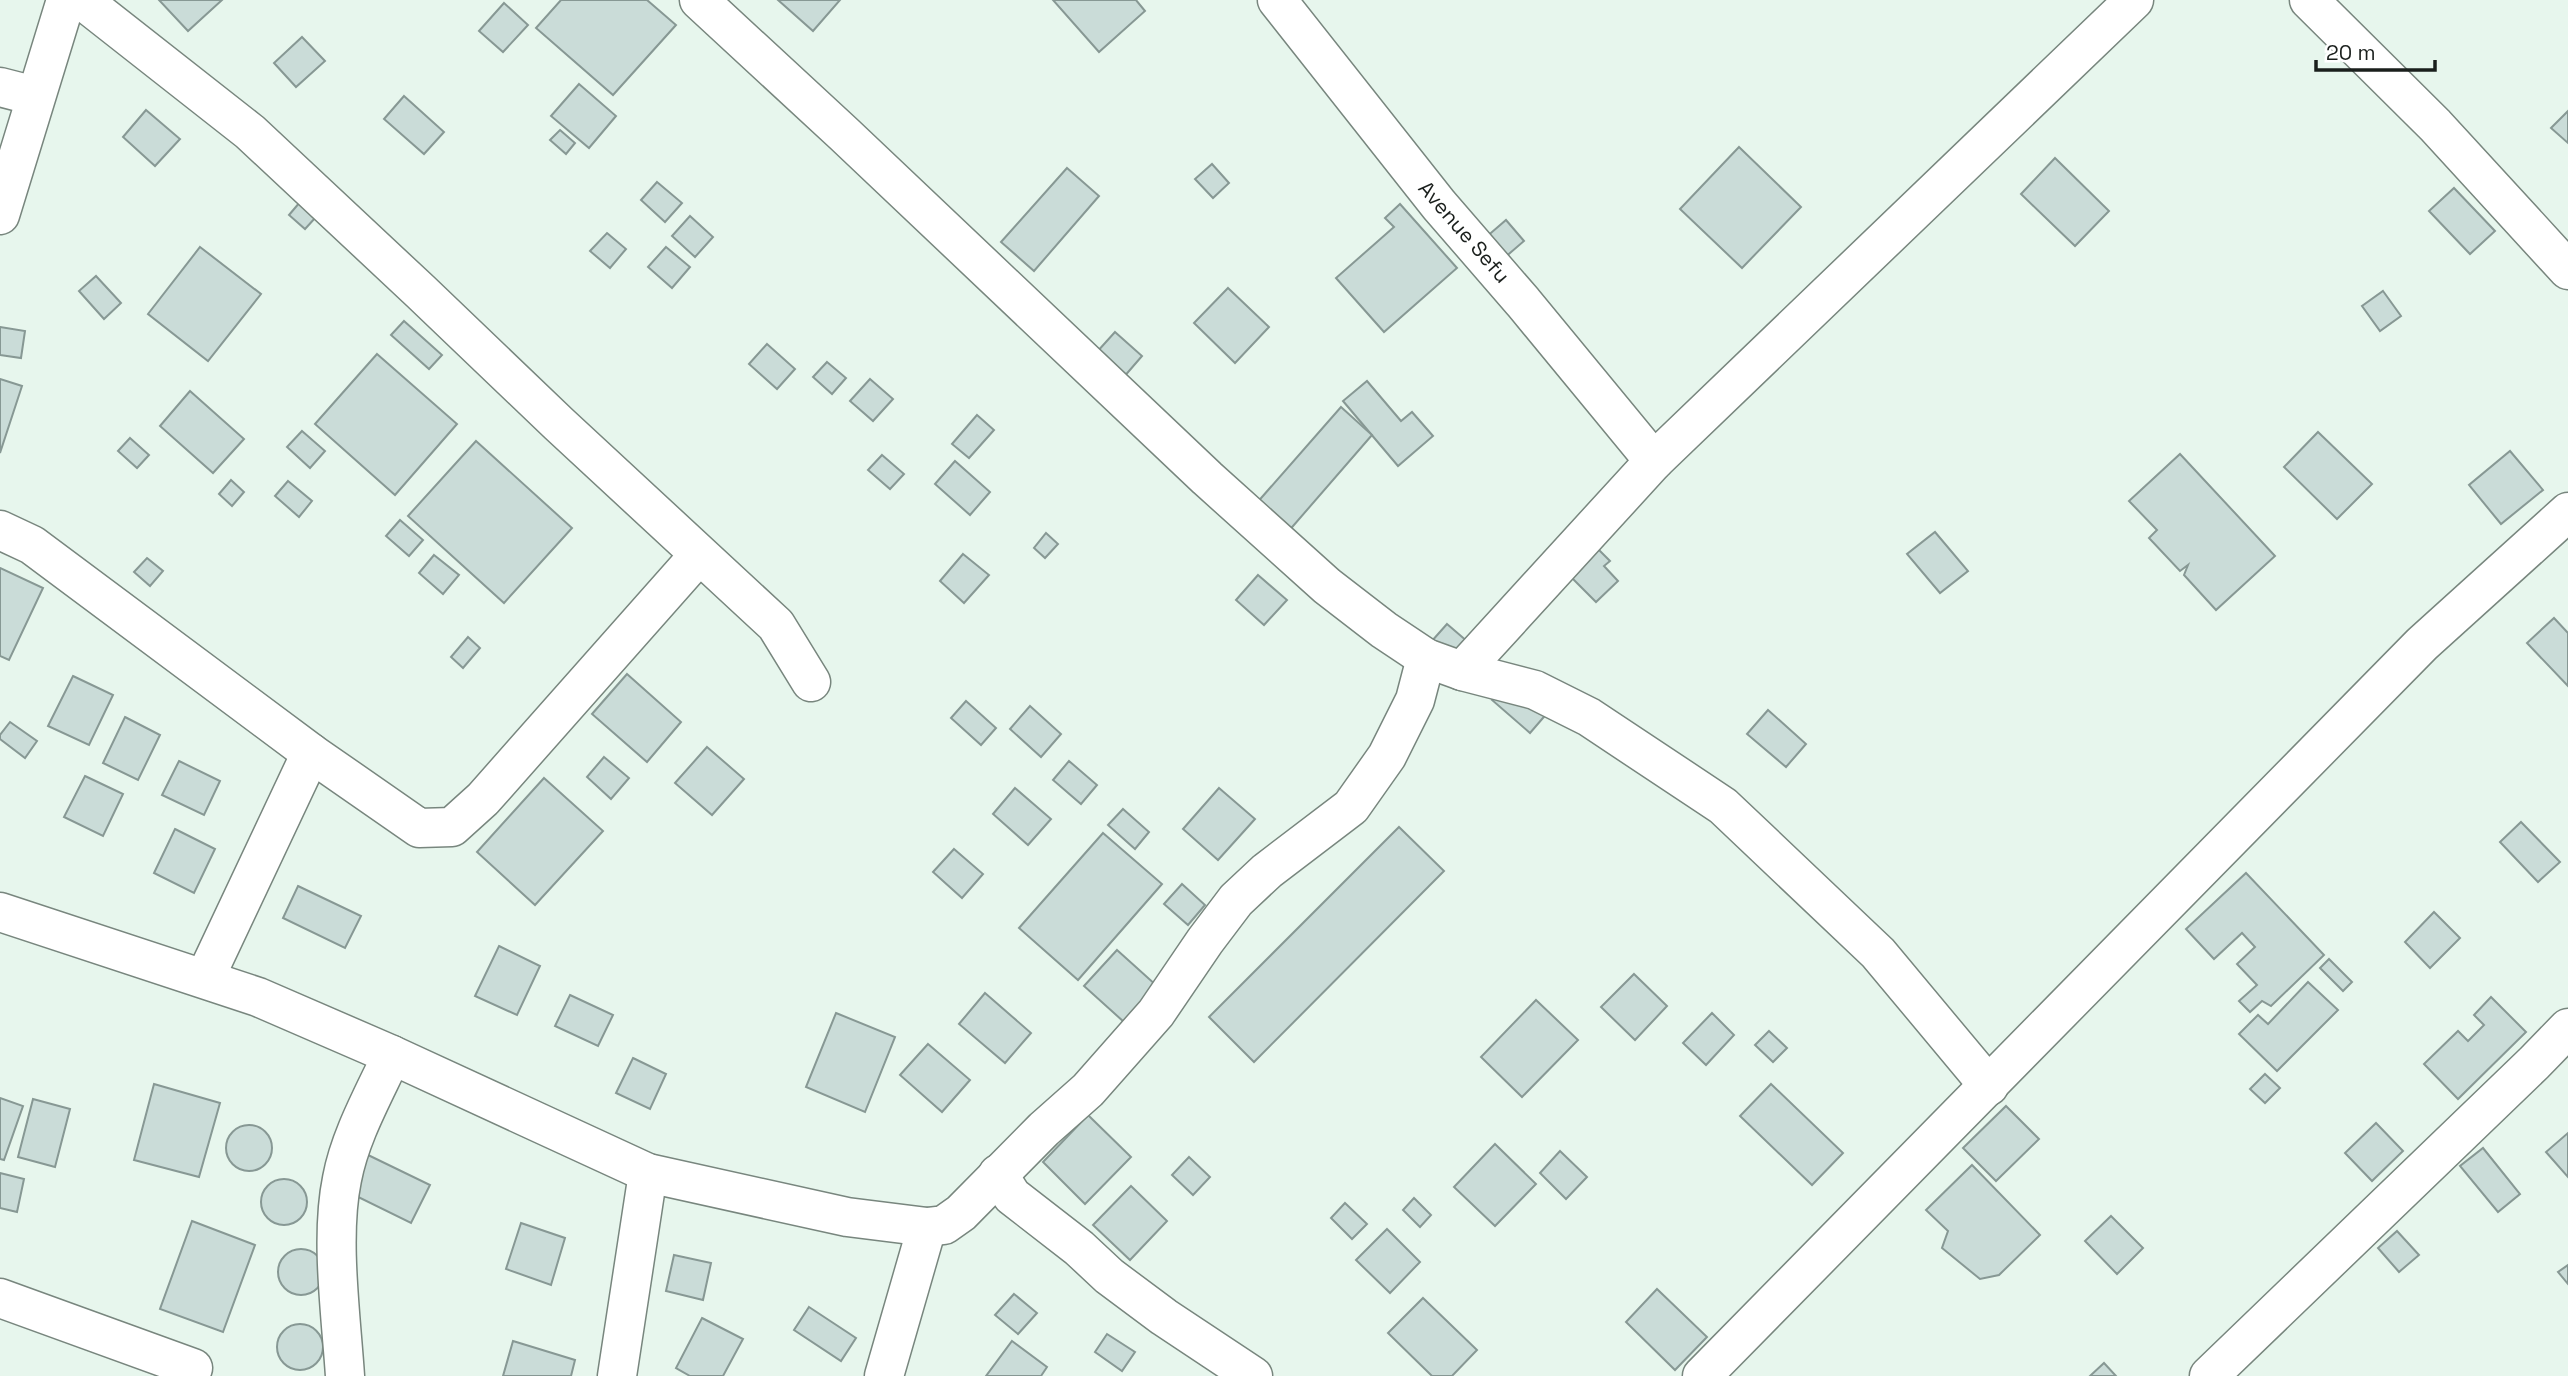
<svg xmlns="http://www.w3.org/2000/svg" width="2568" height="1376" font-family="'Space Grotesk',sans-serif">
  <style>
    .building { fill: #cadcd8; stroke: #879894; stroke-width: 2 }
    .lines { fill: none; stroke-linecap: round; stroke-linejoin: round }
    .minor-casing { stroke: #78867e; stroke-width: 41 }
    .minor { stroke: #fff; stroke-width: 38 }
    .labels { text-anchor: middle; stroke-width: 7; stroke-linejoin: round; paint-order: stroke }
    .street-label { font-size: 21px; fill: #1a1f1c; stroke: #fff }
  </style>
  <rect width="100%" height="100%" fill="#e7f6ed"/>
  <!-- building -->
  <g class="building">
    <path d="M159 0H222L188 31Z"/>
    <path d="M561 0H647L676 25 613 95 536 28Z"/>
    <path d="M778 0H840L813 31Z"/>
    <path d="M1053 0H1136L1145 11 1099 52Z"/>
    <path d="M504 3 528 25 503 52 479 31Z"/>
    <path d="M302 37 325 61 296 87 274 63Z"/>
    <path d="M579 84 616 116 589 148 551 116Z"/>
    <path d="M404 96 444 132 424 154 384 119Z"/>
    <path d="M146 110 180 139 155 166 123 137Z"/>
    <path d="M2568 111V143L2551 128Z"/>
    <path d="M560 130 575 143 566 154 550 140Z"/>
    <path d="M1739 147 1801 207 1742 268 1680 209Z"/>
    <path d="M2055 158 2109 211 2075 246 2021 194Z"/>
    <path d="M1212 164 1229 183 1213 198 1195 179Z"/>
    <path d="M1067 168 1099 196 1034 271 1001 242Z"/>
    <path d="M657 182 682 203 665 222 641 200Z"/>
    <path d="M2454 188 2495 231 2470 254 2429 211Z"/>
    <path d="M300 202 316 217 305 229 289 215Z"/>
    <path d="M1400 204 1457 268 1384 332 1336 278 1394 227 1385 218Z"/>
    <path d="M690 216 713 237 695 257 672 236Z"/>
    <path d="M1506 220 1524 241 1503 259 1485 238Z"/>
    <path d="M607 233 626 249 610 268 590 251Z"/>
    <path d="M200 247 261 294 208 361 148 314Z"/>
    <path d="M666 247 690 267 672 288 648 267Z"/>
    <path d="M96 276 121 303 104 319 79 291Z"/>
    <path d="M1228 288 1269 327 1235 363 1194 323Z"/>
    <path d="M2383 291 2401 316 2380 331 2362 306Z"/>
    <path d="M404 321 442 355 429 369 391 335Z"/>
    <path d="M0 327 25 331 21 358 0 355Z"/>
    <path d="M1115 332 1142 356 1123 378 1096 353Z"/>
    <path d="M767 344 795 369 777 389 749 364Z"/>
    <path d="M377 354 457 424 395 495 315 424Z"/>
    <path d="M827 362 846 378 832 394 813 377Z"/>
    <path d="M0 379 22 386 0 453Z"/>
    <path d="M870 379 893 399 873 421 850 401Z"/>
    <path d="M1367 381 1401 421 1412 412 1433 436 1398 466 1343 401Z"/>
    <path d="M190 391 244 439 213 473 160 426Z"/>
    <path d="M1341 407 1372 435 1287 533 1255 505Z"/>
    <path d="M977 415 994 430 969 458 952 444Z"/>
    <path d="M302 431 325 451 310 468 287 447Z"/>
    <path d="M2318 432 2372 484 2337 519 2284 467Z"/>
    <path d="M130 438 149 455 137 468 118 451Z"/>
    <path d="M476 441 572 528 504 603 408 516Z"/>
    <path d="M2510 451 2543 490 2501 524 2469 485Z"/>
    <path d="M2180 454 2275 556 2216 610 2184 575 2188 565 2180 571 2149 538 2157 530 2129 501Z"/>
    <path d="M882 455 904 474 890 489 868 470Z"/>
    <path d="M955 461 990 492 970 515 935 484Z"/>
    <path d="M231 480 244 492 232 506 219 494Z"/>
    <path d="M288 481 312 501 299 517 275 496Z"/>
    <path d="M400 520 423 540 409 556 386 536Z"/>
    <path d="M1935 532 1968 571 1940 593 1907 554Z"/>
    <path d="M1046 533 1058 544 1045 558 1034 548Z"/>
    <path d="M1592 543 1610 561 1604 566 1618 581 1596 602 1564 570Z"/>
    <path d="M963 554 989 575 964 603 940 581Z"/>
    <path d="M434 555 459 575 443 594 419 573Z"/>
    <path d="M147 558 163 571 150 586 134 572Z"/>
    <path d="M0 568 43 588 9 660 0 656Z"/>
    <path d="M1258 575 1287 600 1264 625 1236 600Z"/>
    <path d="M2554 618 2568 633V686L2527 643Z"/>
    <path d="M1447 624 1468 642 1451 660 1431 642Z"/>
    <path d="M468 637 480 648 463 668 451 657Z"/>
    <path d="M1518 671 1555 704 1530 733 1492 700Z"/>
    <path d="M627 674 681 722 647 762 592 714Z"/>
    <path d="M73 676 113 695 89 745 48 726Z"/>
    <path d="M966 701 996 728 981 745 951 718Z"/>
    <path d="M1030 706 1061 734 1041 757 1010 729Z"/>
    <path d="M1768 710 1806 744 1786 767 1747 734Z"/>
    <path d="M125 717 160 735 138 780 103 763Z"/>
    <path d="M10 722 37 741 25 758 0 739V735Z"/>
    <path d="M707 747 744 779 712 815 675 783Z"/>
    <path d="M604 757 629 778 611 799 587 777Z"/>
    <path d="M179 761 220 781 204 815 162 795Z"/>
    <path d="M1069 761 1097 785 1081 804 1053 780Z"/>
    <path d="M85 776 123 794 103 836 64 817Z"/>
    <path d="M544 778 603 831 535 905 477 852Z"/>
    <path d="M1015 788 1051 819 1028 845 993 814Z"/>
    <path d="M1219 788 1255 819 1218 860 1183 829Z"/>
    <path d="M1123 809 1149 832 1135 849 1108 825Z"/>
    <path d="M2521 822 2560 862 2538 882 2500 842Z"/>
    <path d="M1399 827 1444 871 1254 1062 1209 1017Z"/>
    <path d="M175 829 215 849 194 893 154 873Z"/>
    <path d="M1103 833 1162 884 1078 980 1019 928Z"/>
    <path d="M954 849 983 874 962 898 933 872Z"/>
    <path d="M2246 873 2324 955 2271 1006 2262 1001 2250 1012 2239 1001 2257 985 2237 964 2255 947 2242 933 2214 959 2186 929Z"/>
    <path d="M1182 884 1205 905 1188 925 1164 904Z"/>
    <path d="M298 886 361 916 345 948 283 918Z"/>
    <path d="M2434 912 2460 938 2430 968 2405 942Z"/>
    <path d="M499 946 540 966 517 1015 475 996Z"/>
    <path d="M1117 950 1157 986 1124 1022 1084 986Z"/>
    <path d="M2329 959 2352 982 2343 991 2320 968Z"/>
    <path d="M1634 974 1667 1006 1635 1040 1601 1007Z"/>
    <path d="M2308 982 2338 1010 2277 1071 2239 1034 2258 1015 2268 1024Z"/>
    <path d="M985 993 1031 1033 1005 1063 959 1024Z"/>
    <path d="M570 995 613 1015 598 1046 555 1026Z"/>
    <path d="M2491 997 2526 1032 2458 1099 2424 1064 2458 1031 2468 1041 2484 1025 2474 1015Z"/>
    <path d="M1536 1000 1578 1040 1522 1097 1481 1057Z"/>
    <path d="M836 1013 895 1037 865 1112 806 1087Z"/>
    <path d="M1712 1013 1734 1035 1706 1065 1683 1043Z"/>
    <path d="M1769 1031 1787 1048 1773 1062 1755 1045Z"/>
    <path d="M928 1044 970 1080 942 1112 900 1075Z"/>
    <path d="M633 1058 666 1074 650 1109 616 1093Z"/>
    <path d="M2265 1074 2280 1088 2265 1103 2250 1089Z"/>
    <path d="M154 1084 220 1103 199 1177 134 1160Z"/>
    <path d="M1771 1084 1843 1153 1812 1185 1740 1116Z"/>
    <path d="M0 1098 23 1106 4 1160 0 1159Z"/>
    <path d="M33 1099 70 1109 55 1167 18 1157Z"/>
    <path d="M2006 1106 2039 1139 1996 1181 1963 1148Z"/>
    <path d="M1088 1115 1131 1157 1085 1204 1043 1162Z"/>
    <path d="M2376 1123 2403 1151 2372 1181 2345 1153Z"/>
    <circle cx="249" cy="1148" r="23"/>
    <path d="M2568 1133V1177L2546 1152Z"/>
    <path d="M1495 1144 1536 1184 1495 1226 1454 1187Z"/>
    <path d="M2483 1148 2520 1194 2498 1212 2460 1166Z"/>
    <path d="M1560 1151 1587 1177 1566 1199 1540 1173Z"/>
    <path d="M366 1154 430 1185 411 1223 348 1192Z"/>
    <path d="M1189 1157 1210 1177 1193 1195 1172 1175Z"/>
    <path d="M1972 1165 2040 1235 1999 1275 1980 1279 1942 1248 1948 1231 1926 1210Z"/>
    <path d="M0 1173 24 1179 17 1212 0 1208Z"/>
    <circle cx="284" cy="1202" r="23"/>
    <path d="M1131 1186 1167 1221 1130 1260 1093 1225Z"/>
    <path d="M1414 1198 1431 1215 1420 1227 1403 1210Z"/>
    <path d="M1345 1203 1367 1224 1352 1239 1331 1218Z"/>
    <path d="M2111 1216 2143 1248 2117 1274 2085 1241Z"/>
    <path d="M192 1221 255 1245 223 1332 160 1309Z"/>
    <path d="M521 1223 565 1238 551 1285 506 1269Z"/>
    <path d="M1387 1229 1420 1262 1390 1293 1356 1260Z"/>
    <path d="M2397 1231 2419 1255 2399 1272 2378 1248Z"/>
    <circle cx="301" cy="1272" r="23"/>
    <path d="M674 1255 711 1263 703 1300 666 1291Z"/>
    <path d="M2568 1265V1284L2558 1272Z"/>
    <path d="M1657 1289 1707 1337 1675 1370 1626 1322Z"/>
    <path d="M1014 1294 1037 1313 1018 1334 995 1315Z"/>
    <path d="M1423 1298 1477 1350 1452 1376H1432L1388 1333Z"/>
    <path d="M809 1307 856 1338 841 1361 794 1330Z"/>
    <path d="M702 1318 743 1339 723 1376H690L676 1368Z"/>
    <circle cx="300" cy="1347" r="23"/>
    <path d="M1107 1334 1135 1352 1122 1371 1095 1352Z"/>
    <path d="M513 1341 575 1360 571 1376H503Z"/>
    <path d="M1012 1341 1047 1367 1041 1376H986Z"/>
    <path d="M2104 1363 2116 1376H2090Z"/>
  </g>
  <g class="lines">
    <!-- minor casing -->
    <g class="minor-casing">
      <g id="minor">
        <path d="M82 0 250 132 420 291 559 424 776 625 811 682"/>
        <path d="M699 0 844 134 1207 478 1327 586 1384 630 1426 658 1462 671 1535 690 1589 717 1723 806 1878 953 1989 1086"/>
        <path d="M1277 0 1439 205 1523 302 1654 461"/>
        <path d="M2309 0 2435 125 2568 270"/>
        <path d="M0 87 35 96"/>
        <path d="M0 215 66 0"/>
        <path d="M0 530 32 545 311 753 419 828 452 827 483 799 699 555"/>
        <path d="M1462 671 1654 461 2134 0"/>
        <path d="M0 912 258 997 392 1055 648 1173 847 1217 927 1227 944 1225 961 1213 1044 1129 1088 1090 1156 1013 1205 941 1236 900 1267 871 1351 807 1387 756 1415 700 1426 658"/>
        <path d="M205 978 311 753"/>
        <path d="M998 1174 1012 1196 1079 1248 1109 1276 1164 1317 1253 1376"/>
        <path d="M0 1298 193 1368"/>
        <path d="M345 1376C341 1315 330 1237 342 1179 350 1136 374 1094 392 1055"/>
        <path d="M617 1376 648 1173"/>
        <path d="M884 1376 927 1227"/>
        <path d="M1702 1376 2422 644 2568 512"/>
        <path d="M2209 1376 2534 1063 2568 1028"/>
      </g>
    </g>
    <!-- minor -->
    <use href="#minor" class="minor"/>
  </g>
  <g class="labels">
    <!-- street labels -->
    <g class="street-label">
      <text transform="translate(1464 232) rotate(49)" y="7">Avenue Sefu</text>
    </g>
  </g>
  <!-- scale -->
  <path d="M2316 60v10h119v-10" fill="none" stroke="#1a1f1c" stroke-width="3.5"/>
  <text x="2326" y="60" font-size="21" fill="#1a1f1c" stroke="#ffffff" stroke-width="5" paint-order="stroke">20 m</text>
</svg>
